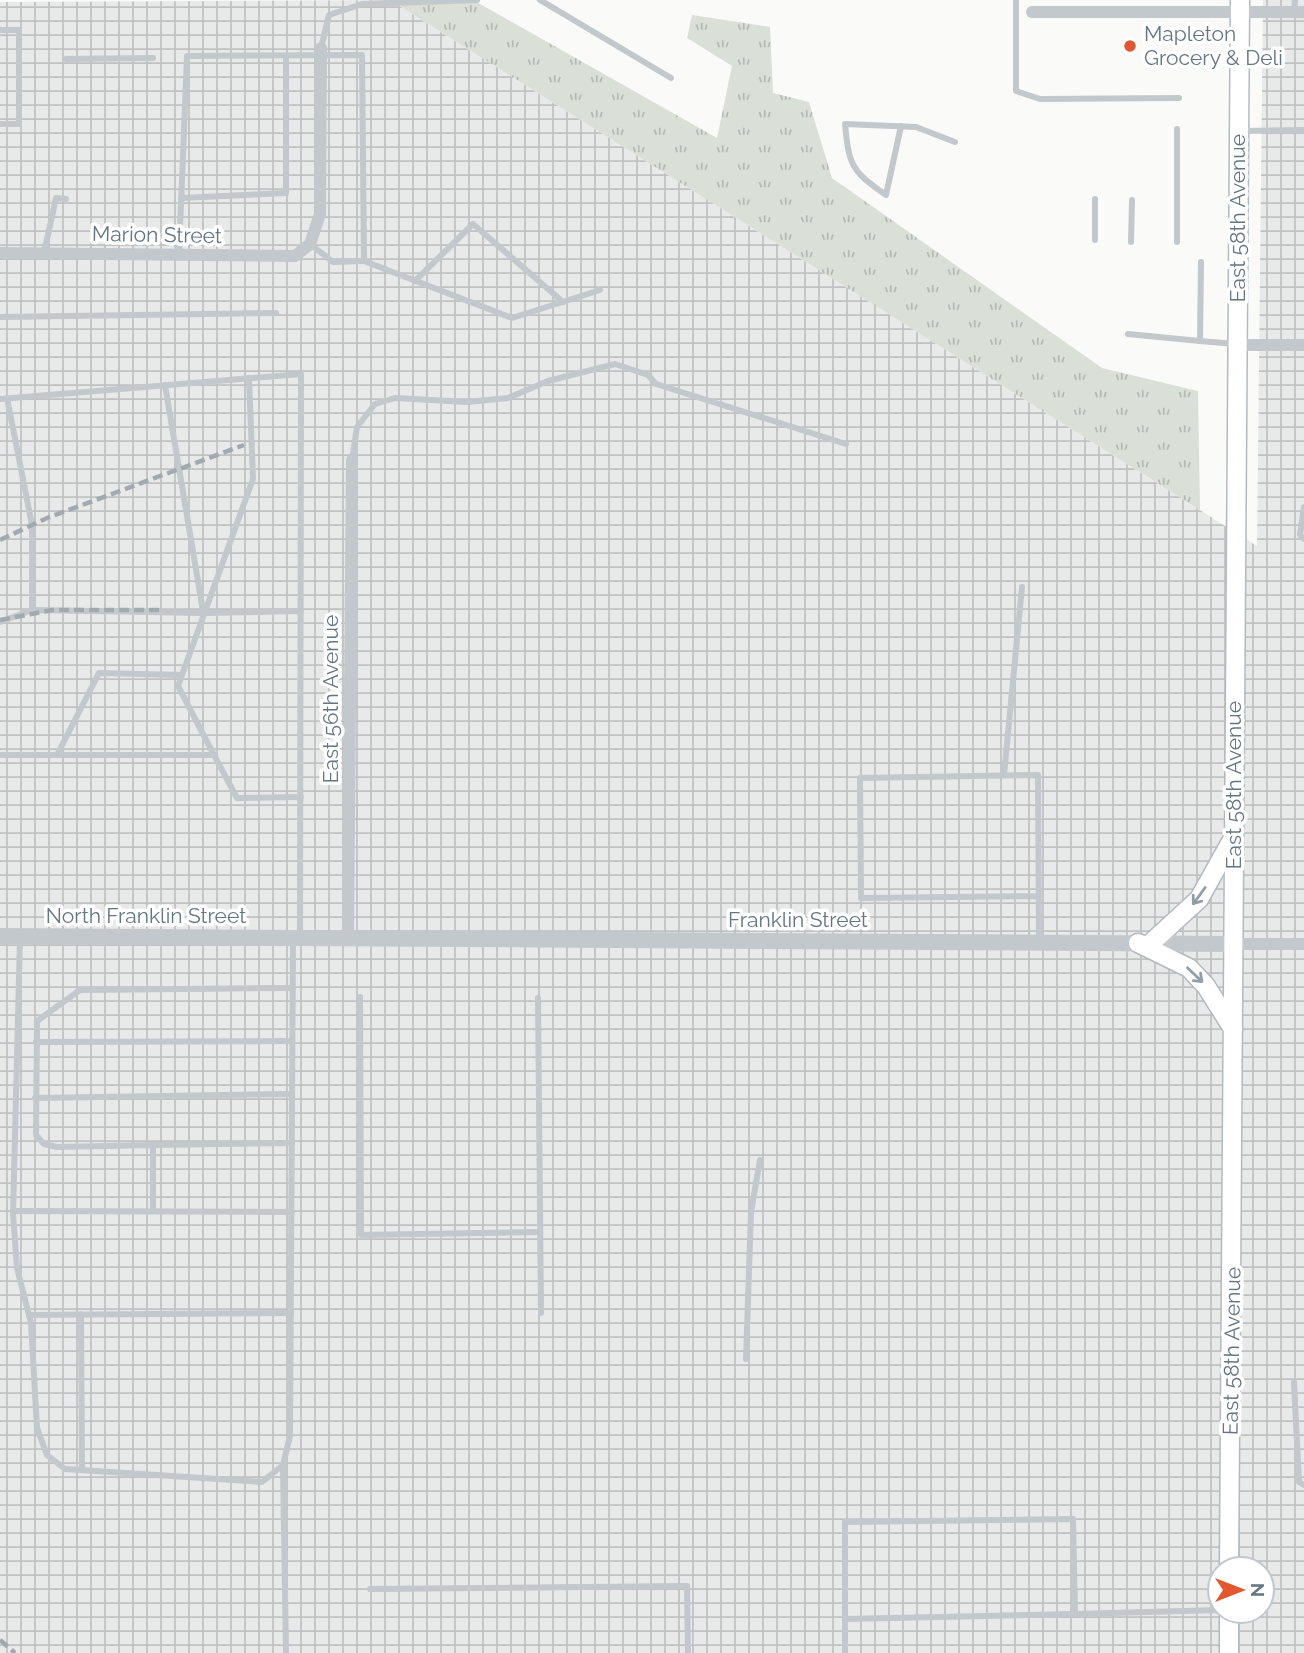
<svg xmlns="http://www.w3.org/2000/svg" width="1304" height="1653" font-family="Raleway,sans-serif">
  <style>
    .industrial { fill: url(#industrial-grid); fill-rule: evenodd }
    .grass { fill: url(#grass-tufts) }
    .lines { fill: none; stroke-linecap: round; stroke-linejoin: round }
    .secondary-casing { stroke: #b3babf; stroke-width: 21 }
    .service { stroke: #c3c8cc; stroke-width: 6 }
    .minor { stroke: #c3c8cc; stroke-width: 12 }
    .tertiary { stroke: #c3c8cc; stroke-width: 16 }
    .secondary { stroke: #fff; stroke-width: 18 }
    .rail { stroke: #a2aab0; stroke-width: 4.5; stroke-dasharray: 10 5; stroke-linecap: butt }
    .oneway { stroke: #939fa8 }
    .poi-dot { fill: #e4572e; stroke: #fff; stroke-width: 2.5 }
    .labels { text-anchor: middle; stroke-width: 7; stroke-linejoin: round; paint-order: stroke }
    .poi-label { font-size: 21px; fill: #657683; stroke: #fff; text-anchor: start }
    .street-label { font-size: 21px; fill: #657683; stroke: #fff }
  </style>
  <defs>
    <pattern id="industrial-grid" width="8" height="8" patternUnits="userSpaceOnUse" patternTransform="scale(1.75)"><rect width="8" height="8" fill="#e8e9e9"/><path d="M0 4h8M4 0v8" fill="none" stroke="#c0c1c2"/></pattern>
    <pattern id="grass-tufts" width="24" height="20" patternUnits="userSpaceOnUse" patternTransform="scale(1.75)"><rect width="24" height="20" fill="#dadfd7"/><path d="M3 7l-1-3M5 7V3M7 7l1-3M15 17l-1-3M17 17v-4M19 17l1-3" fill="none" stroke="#b4b9b4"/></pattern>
  </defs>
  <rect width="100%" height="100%" fill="#fafaf8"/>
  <!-- industrial -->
  <path class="industrial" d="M390 0 1257 546 1263 0H1304V1653H0V2ZM1220 1569H1262V1611H1220Z"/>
  <!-- grass -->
  <path class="grass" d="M390 0H473L717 138 732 66 687 38 692 15 770 27 773 93 809 102 832 178 1102 368 1198 391 1200 510Z"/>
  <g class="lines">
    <!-- secondary casing -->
    <g class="secondary-casing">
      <g id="secondary">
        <path d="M1138 943 1189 968 1206 986 1233 1029"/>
        <path d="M1151 943 1199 899 1232 840"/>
        <path d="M1229 1569 1240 0"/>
        <path d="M1229 1653V1611"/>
      </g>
    </g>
    <!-- service -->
    <g class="service">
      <path d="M540 0 671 78"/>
      <path d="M1016 0V91L1040 99 1179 98"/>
      <path d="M1294 12 1295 0"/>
      <path d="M0 30H19V124H0"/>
      <path d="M321 48 329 15 362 4 477 0"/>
      <path d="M66 59 153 58"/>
      <path d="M901 126 886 195C851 171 849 165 845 124L916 127 955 142"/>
      <path d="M1177 129V242"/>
      <path d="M1241 131 1304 130"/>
      <path d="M181 198 286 193V57"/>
      <path d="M1095 199V240"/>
      <path d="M1131 242 1132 200"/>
      <path d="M44 253 56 198 66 199"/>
      <path d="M179 254 187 56 362 55 364 261 333 262 310 244"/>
      <path d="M364 261 512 318 600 290"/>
      <path d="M1201 262 1200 341 1235 344"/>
      <path d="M415 281 473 224 563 302"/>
      <path d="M0 317 276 313"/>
      <path d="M1128 334 1200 341"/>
      <path d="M165 385 203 611"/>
      <path d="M7 398 32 525V610"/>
      <path d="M0 399 301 374 300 936"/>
      <path d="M352 460 357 427 375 404 395 398 467 402 508 398 548 381 615 364 648 375 656 384 846 444"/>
      <path d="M1304 507 1300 535 1304 539"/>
      <path d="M0 622 32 610 203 613 301 611"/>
      <path d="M0 755H214L237 798 301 797"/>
      <path d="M57 755 99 673 182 675"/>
      <path d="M214 755 178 686 253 479 249 378"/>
      <path d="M1004 775 1022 587"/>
      <path d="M1039 896 861 898 860 778 1038 775 1039 940"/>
      <path d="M20 937 13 1214 17 1268 31 1323 37 1428 47 1455 65 1469 262 1482 283 1465 290 1436 293 940"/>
      <path d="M360 997 361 1235 540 1232"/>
      <path d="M538 998 541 1313"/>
      <path d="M36 1042 292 1041"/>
      <path d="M35 1098 292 1094"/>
      <path d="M153 1145 292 1143"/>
      <path d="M13 1211 292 1212"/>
      <path d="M153 1211V1145L57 1147 44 1144 36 1135 37 1021 80 990 293 988"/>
      <path d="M81 1314 82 1470"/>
      <path d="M29 1315 291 1313"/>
      <path d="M746 1359 751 1212 760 1160"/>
      <path d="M1294 1382 1299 1482 1304 1485"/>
      <path d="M283 1465 286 1653"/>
      <path d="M370 1589 687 1586 688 1653"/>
      <path d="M845 1619 1075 1614"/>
      <path d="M845 1653V1522L1073 1519 1075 1614 1220 1610"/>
    </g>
    <!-- minor -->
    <g class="minor">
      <path d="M1032 12H1304"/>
      <path d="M0 253 295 256 310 244 320 214 321 48"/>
      <path d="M1237 345H1304"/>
      <path d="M348 938 352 460"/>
      <path d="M1233 944H1304"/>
    </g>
    <!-- tertiary -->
    <path class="tertiary" d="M0 936 1233 944"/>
    <!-- secondary -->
    <use href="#secondary" class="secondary"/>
    <!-- rail -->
    <g class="rail">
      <path d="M0 540 47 518 244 445"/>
      <path d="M0 620 52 610H163"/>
      <path d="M0 1640 15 1653"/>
    </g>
  </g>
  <!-- one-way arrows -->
  <defs><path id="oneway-shaft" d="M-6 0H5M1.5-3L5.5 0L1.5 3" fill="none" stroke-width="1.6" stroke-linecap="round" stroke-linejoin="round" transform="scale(1.75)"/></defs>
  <g class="oneway">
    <use href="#oneway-shaft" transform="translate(1199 896) rotate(126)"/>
    <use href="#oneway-shaft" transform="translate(1195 975) rotate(44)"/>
  </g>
  <!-- markers -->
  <circle class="poi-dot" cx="1130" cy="46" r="7"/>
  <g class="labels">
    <!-- poi labels -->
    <g class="poi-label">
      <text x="1144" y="41">Mapleton<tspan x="1144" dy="24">Grocery &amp; Deli</tspan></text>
    </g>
    <!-- street labels -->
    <g class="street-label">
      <text transform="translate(1238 218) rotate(-90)" y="7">East 58th Avenue</text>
      <text transform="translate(157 235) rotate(1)" y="7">Marion Street</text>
      <text transform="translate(331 699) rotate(-90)" y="7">East 56th Avenue</text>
      <text transform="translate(1234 785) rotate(-90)" y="7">East 58th Avenue</text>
      <text x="146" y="923">North Franklin Street</text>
      <text x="798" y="927">Franklin Street</text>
      <text transform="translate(1232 1351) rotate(-89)" y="7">East 58th Avenue</text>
    </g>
  </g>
  <!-- north arrow -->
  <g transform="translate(1241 1590) rotate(90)"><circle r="33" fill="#ffffff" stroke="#c1c8cd" stroke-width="2"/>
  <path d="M0-5L12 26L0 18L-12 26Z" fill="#e4572e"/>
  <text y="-10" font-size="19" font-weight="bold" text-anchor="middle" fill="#657683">N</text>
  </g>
</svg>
